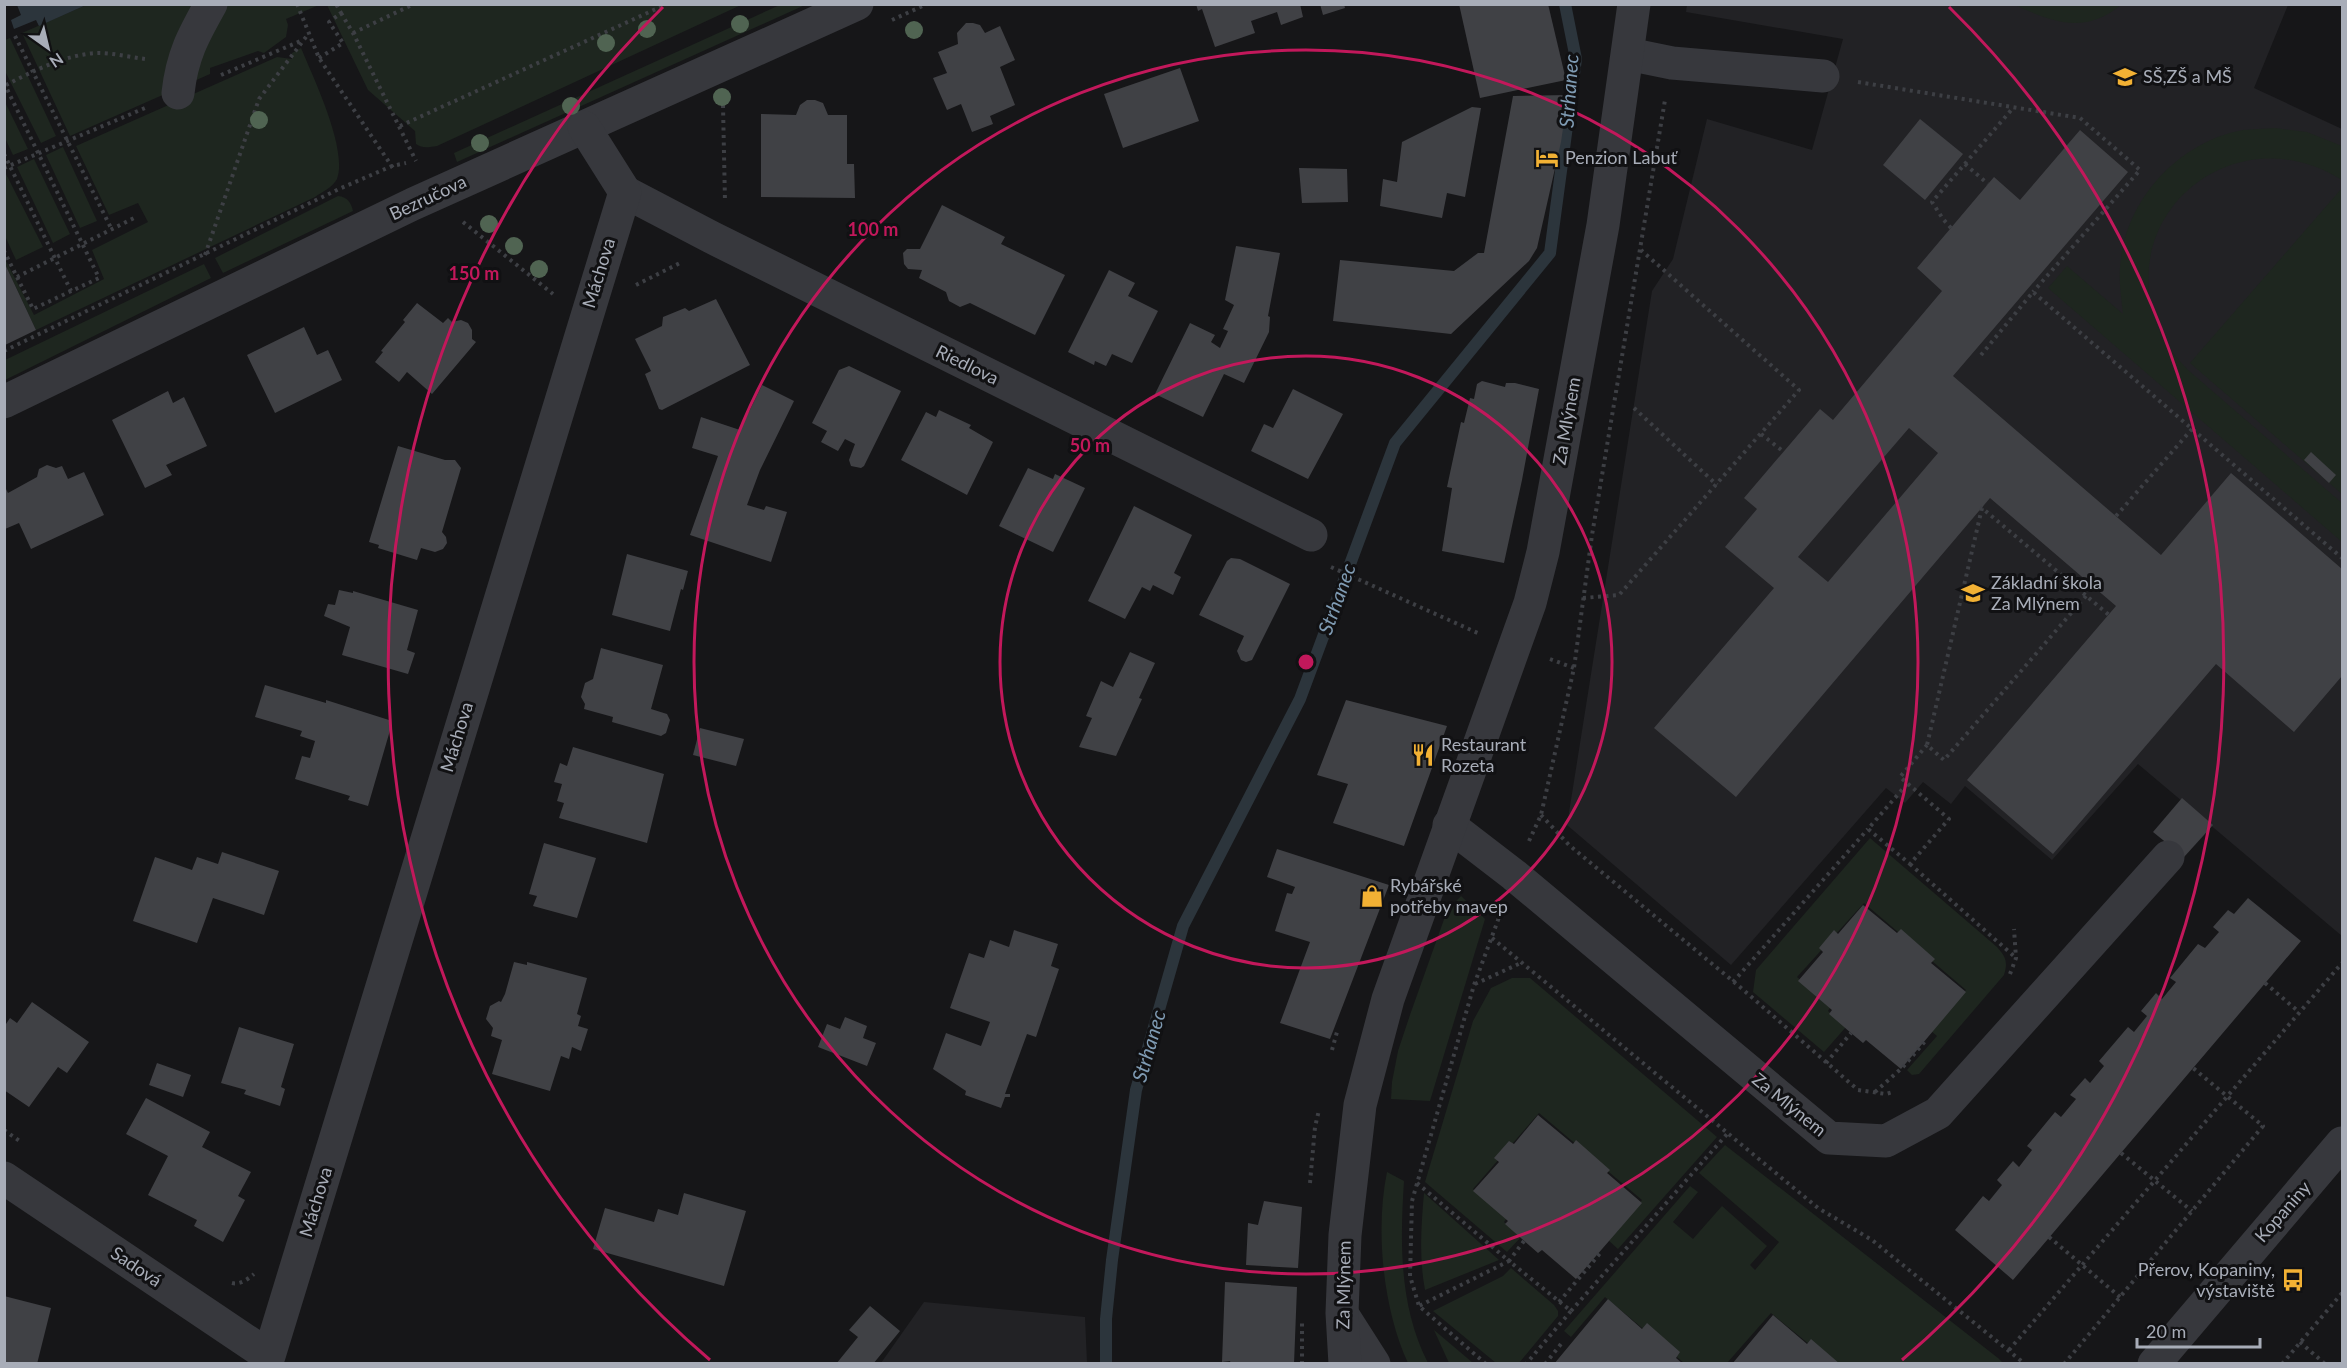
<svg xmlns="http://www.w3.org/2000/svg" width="2347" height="1368" font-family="Lato,sans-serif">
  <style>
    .built { fill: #222225 }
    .green { fill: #1e261f }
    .water { fill: #2c353c }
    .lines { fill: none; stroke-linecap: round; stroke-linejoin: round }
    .stream { stroke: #2c353c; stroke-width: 12 }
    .building { fill: #404145; fill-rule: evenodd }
    .path { stroke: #3d3f44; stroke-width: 4; stroke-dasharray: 3 4.5; stroke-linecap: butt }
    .minor { stroke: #37383d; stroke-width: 33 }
    .tree { fill: #506452 }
    .ring { fill: none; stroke: #c2185b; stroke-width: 3 }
    .labels { text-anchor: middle; stroke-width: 6; stroke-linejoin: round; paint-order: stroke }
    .poi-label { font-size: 18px; fill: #a8adb8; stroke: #111113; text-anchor: start }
    .street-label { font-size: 18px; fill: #a8adb8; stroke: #111113 }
    .water-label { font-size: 20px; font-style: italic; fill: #7f9bb3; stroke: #111113 }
    .centre { fill: #c2185b; stroke: #111113; stroke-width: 3 }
    .ring-label { font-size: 18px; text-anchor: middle; font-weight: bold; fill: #c2185b; stroke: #111113; stroke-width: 6; stroke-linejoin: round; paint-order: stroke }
  </style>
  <rect width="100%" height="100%" fill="#161618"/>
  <!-- built -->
  <g class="built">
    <path d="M1687 5H2288L2254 88 2342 129V936L2138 764 2052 860 1965 786 1951 804 1923 782 1905 803 1886 788 1731 965 1567 825 1652 291 1673 259 1707 119 1812 150 1843 39 1686 12Z"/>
    <path d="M924 1302 1085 1317 1087 1363H881Z"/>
  </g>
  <!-- green -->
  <g class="green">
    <path d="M782 4 805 5 457 162 454 153Z"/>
    <path d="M86 5H319L286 19 288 25 286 37 264 53 258 51 210 68V74L70 136 22 33Z"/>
    <path d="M327 5H741L437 146C429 147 423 149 416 144L415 131 368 90Z"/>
    <path d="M2015 5H2121C2084 35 2053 22 2015 5Z"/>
    <path d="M10 38 56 136 41 143 5 71V40Z"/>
    <path d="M301 48C313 77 348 149 337 179 333 187 322 192 315 197L36 330 5 264V259L34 315 104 279 92 250 148 222 138 203 109 215 76 146 277 57 292 59V53Z"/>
    <path d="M4 100 28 149 13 155 5 138Z"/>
    <path d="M2275 128 2307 132 2342 146V180C2236 113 2111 213 2159 330 2165 345 2177 358 2188 370L2342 503V542L2048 288 2067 266 2123 314C2121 296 2118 278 2121 259 2128 197 2181 141 2243 130 2253 129 2264 129 2275 128Z"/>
    <path d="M63 147 97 221 80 228 46 155Z"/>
    <path d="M34 159 70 234 53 243 17 167Z"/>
    <path d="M5 172 43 247 16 260 5 236Z"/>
    <path d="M2342 188V494L2190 363Z"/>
    <path d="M338 196C348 197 351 203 353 211L223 273 215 258Z"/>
    <path d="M204 264 211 278 5 380V360Z"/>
    <path d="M1870 838 1997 947C2006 957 2008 962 2004 975L1919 1074 1912 1075 1907 1070 1937 1036 1930 1030 1966 990 1864 903 1797 977 1831 1006 1828 1011 1846 1027 1824 1052 1753 992 1756 970Z"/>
    <path d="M1461 896 1485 919 1430 1101 1391 1099 1392 1082 1398 1051 1411 1012 1447 911Z"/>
    <path d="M1512 978H1530L1717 1137 1618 1249 1608 1240 1642 1200 1539 1113 1473 1189 1507 1218 1504 1222 1521 1237 1507 1252 1425 1182 1473 1021 1491 988Z"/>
    <path d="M1725 1145 1998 1358 2003 1363H1832L1771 1313 1727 1363H1684L1605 1297 1571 1337 1564 1331 1690 1186 1698 1192 1673 1222 1693 1239 1722 1206 1767 1246 1750 1265 1755 1270 1779 1242 1699 1173Z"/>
    <path d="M1387 1172 1404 1181C1400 1243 1399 1306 1428 1363H1408C1383 1309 1375 1230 1387 1172Z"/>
    <path d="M1424 1193 1499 1260 1425 1290C1419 1258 1421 1227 1424 1193Z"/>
    <path d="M1511 1268 1554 1305 1558 1311V1316L1519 1363H1496L1433 1311 1503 1276Z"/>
    <path d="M1434 1330 1473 1363H1449Z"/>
  </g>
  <!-- water -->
  <path class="water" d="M17 5H86L39 26 36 20 14 29 11 20 21 15Z"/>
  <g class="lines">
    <!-- stream -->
    <path class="stream" d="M1106 1364V1319L1112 1260 1136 1090 1183 926 1300 699 1395 443 1550 253 1576 59 1565 4"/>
  </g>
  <!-- building -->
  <g class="building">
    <path d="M1196 4H1300L1303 17 1281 25 1277 12 1251 21 1255 33 1215 47 1202 9 1198 11Z"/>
    <path d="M1320 4H1344L1345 8 1323 15Z"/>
    <path d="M1459 4H1548L1566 80 1480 98Z"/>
    <path d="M966 23H973L980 25 985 33 1000 26 1015 60 1000 67 1015 105 990 116 993 124 972 132 961 104 947 110 933 78 947 73 938 52 958 44 957 33Z"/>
    <path d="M1180 68 1199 121 1123 148 1104 94Z"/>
    <path d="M1568 95 1561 142 1537 248 1529 261 1451 334 1333 321 1340 260 1454 271 1478 253H1484L1513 96Z"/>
    <path d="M807 100H815L823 103 828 115H847V164H854L855 198 761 197V114L796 115 800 105Z"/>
    <path d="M1472 107 1481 108 1465 197 1447 193 1442 218 1380 206 1383 179 1397 182 1402 142Z"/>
    <path d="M1920 119 1963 154 1925 200 1883 165Z"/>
    <path d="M2080 130 2128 172 1953 376 2161 555 2231 473 2342 569V676L2294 732 2216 664 2053 854 1967 780 2116 606 1990 498 1736 797 1654 728 1774 588 1725 547 1757 509 1744 498 1820 409 1833 420 1942 291 1917 268 1994 177 2020 200ZM1909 428 1938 453 1828 582 1798 557Z"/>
    <path d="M1299 168 1347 169 1348 202 1302 203Z"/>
    <path d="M942 205 1005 237 1001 244 1065 275 1035 335 970 303 960 307 949 301 946 292 919 278 922 270 908 269 904 264 903 253 907 249H920Z"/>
    <path d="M1236 246 1280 253 1268 316 1270 317 1269 332 1244 383 1224 374 1203 417 1155 394 1190 323 1215 335 1211 342 1220 348 1228 331 1223 329 1234 305 1225 300Z"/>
    <path d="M5 264 36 330 5 345Z"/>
    <path d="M1109 270 1135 283 1128 296 1158 311 1132 363 1112 354 1106 366 1095 361 1094 365 1068 352Z"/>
    <path d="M716 299 750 365 662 410 659 409 645 374 651 371 635 339 662 326 663 317 685 308 689 311Z"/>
    <path d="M417 303 443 323 448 318 452 322 461 320 468 323 472 330V339L476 342 432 394 407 372 399 382 375 362 383 352 381 351 405 322 403 320Z"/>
    <path d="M304 327 317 355 328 350 342 380 275 413 247 355Z"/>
    <path d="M849 366 901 391 864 466 861 468 851 466 849 460 855 444 845 439 838 451 821 442 827 431 812 423 839 370Z"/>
    <path d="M1482 381 1505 387 1506 383H1515L1539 389 1522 480 1504 563 1442 551 1452 488 1447 487 1461 422 1464 423 1470 398 1474 399 1477 384Z"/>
    <path d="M762 385 794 401 760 470 747 505 764 510 766 506 787 512 771 562 690 535 718 456 692 448 701 417 740 430Z"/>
    <path d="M1293 389 1343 414 1308 479 1251 451 1264 424 1273 428Z"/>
    <path d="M168 391 173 403 184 397 207 446 166 465 172 475 145 488 112 420Z"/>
    <path d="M939 410 971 425 969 428 993 442 967 495 901 460 926 412 936 417Z"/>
    <path d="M398 446 445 460H455L461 468 442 532 446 537 447 543 443 549 435 552 421 548 417 560 378 548 379 545 369 542Z"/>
    <path d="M2311 452 2336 475 2329 483 2304 460Z"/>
    <path d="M47 465 56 468 62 466 68 479 84 472 104 515 31 549 19 523 5 529V487L8 493 37 477 39 469Z"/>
    <path d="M1028 468 1053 479 1055 474 1085 488 1053 552 999 526Z"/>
    <path d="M1134 506 1192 535 1174 573 1181 577 1173 595 1153 585 1150 591 1142 587 1125 619 1088 601Z"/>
    <path d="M627 554 688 571 683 590 681 589 670 631 612 615Z"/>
    <path d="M1231 558 1240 559 1290 584 1252 660 1246 662 1241 660 1237 651 1244 636 1199 615 1227 561Z"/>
    <path d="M339 590 353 593V591L418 610 407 650 415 653 408 674 342 655 350 627 324 616 328 604 335 605Z"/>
    <path d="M601 648 663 665 651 709 667 714 670 720 666 733 661 736 612 722 613 717 584 709 585 704 581 697 585 683 593 679Z"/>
    <path d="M1130 652 1155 663 1139 698 1142 699 1116 756 1079 747 1092 718 1086 716 1101 681 1113 687Z"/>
    <path d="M265 685 326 703V700L389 720 391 727 368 806 348 800 350 796 295 779 302 756 310 758 315 741 300 736 302 731 255 717Z"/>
    <path d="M1346 700 1447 726 1404 846 1333 823 1348 784 1317 775Z"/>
    <path d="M700 728 744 739 736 766 693 755Z"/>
    <path d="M573 747 664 774 647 843 559 818 564 803 557 801 562 784 554 782 560 763 567 766Z"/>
    <path d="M2182 798 2213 825 2184 857 2153 832Z"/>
    <path d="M544 843 596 858 577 918 533 906 537 896 529 894Z"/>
    <path d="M1277 849 1389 885 1330 1039 1280 1023 1310 942 1275 931 1287 893 1292 894 1295 887 1267 877Z"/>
    <path d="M222 852 279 871 264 915 213 898 197 943 133 921 155 857 192 870 197 857 218 864Z"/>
    <path d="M2248 898 2301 941 2013 1280 1955 1230 1983 1196 1989 1201 2002 1185 1997 1180 2013 1161 2019 1167 2032 1150 2027 1146 2055 1112 2061 1117 2076 1099 2070 1095 2085 1078 2090 1083 2104 1066 2099 1061 2128 1027 2134 1032 2147 1016 2141 1011 2156 993 2162 999 2176 982 2170 978 2198 944 2205 948 2219 932 2213 927 2228 910 2234 914Z"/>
    <path d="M1863 905 1897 933 1901 929 1935 959 1931 963 1966 992 1901 1069 1866 1040 1863 1043 1851 1033 1829 1014 1832 1010 1798 981 1823 952 1819 948 1834 930 1838 934Z"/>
    <path d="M1014 930 1058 944 1051 966 1059 969 1036 1037 1027 1034 1005 1094H1010V1097H1005L1001 1108 965 1095 966 1091 933 1069 946 1033 981 1046 990 1022 950 1008 969 953 984 958 990 940 1009 947Z"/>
    <path d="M514 962 527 965V962L587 978 577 1014 581 1016 578 1026 588 1029 581 1051 572 1047 569 1059 561 1056 550 1091 492 1074 502 1040 491 1036 493 1028 486 1019 490 1006 499 1001 501 1002 505 994Z"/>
    <path d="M32 1002 89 1042 67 1073 58 1067 29 1107 4 1090V1027L10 1018 17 1023Z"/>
    <path d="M845 1017 867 1026 863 1038 876 1043 867 1066 818 1047 827 1024 840 1029Z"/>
    <path d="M239 1027 294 1044 281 1087 285 1089 280 1106 244 1094 246 1090 221 1083Z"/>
    <path d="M157 1063 191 1075 183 1097 149 1085Z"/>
    <path d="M146 1098 210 1132 202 1147 251 1172 238 1196 245 1200 223 1242 194 1226 197 1220 148 1195 168 1156 126 1134Z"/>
    <path d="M1538 1115 1573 1144 1576 1140 1610 1170 1607 1173 1642 1203 1576 1279 1542 1250 1538 1253 1505 1224 1508 1221 1473 1191 1499 1162 1494 1158 1509 1141 1514 1144Z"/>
    <path d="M684 1193 746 1211 724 1286 593 1249 605 1208 654 1222 658 1209 678 1215Z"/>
    <path d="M1264 1201 1302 1207 1298 1268 1246 1265 1248 1223 1258 1225Z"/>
    <path d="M1225 1282 1297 1287 1294 1364H1231L1230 1361 1222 1362Z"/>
    <path d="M4 1296 51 1308 37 1364H4Z"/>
    <path d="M1608 1299 1642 1329 1647 1323 1680 1352 1676 1358 1683 1364H1554Z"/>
    <path d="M870 1306 900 1331 873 1364H836L858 1337 849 1330Z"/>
    <path d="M1773 1315 1807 1344 1811 1339 1840 1364H1732Z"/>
  </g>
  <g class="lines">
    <!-- path -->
    <g class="path">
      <path d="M297 4 319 58 395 171"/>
      <path d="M341 13 353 33 416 161"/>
      <path d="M892 20 927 4"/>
      <path d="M353 33 414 4"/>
      <path d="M15 36 112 230"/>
      <path d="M319 58 343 43 329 22 341 13 336 4"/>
      <path d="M221 75 303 40"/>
      <path d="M1858 82 2080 118 2140 170 2033 292"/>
      <path d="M4 83 99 278 33 309 4 251"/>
      <path d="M6 85C33 71 67 54 98 53 113 53 130 57 145 59"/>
      <path d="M723 105 725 202"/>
      <path d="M400 126 667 4"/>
      <path d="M4 154 71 291"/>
      <path d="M1965 164 1988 184"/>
      <path d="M4 168 145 108"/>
      <path d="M463 222 553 294"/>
      <path d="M1951 228 1943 219 1932 202 2013 108"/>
      <path d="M205 255 259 99 309 33"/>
      <path d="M17 277 136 217"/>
      <path d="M636 285 680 263"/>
      <path d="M4 351 339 189 392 166 406 163"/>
      <path d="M1981 355 2033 292 2342 558"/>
      <path d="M1634 408 1717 485"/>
      <path d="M1761 434 1784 452"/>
      <path d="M2116 516 2192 429"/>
      <path d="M1331 567 1480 634"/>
      <path d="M2086 596 1944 760 1927 745 1982 508 2109 615"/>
      <path d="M1583 598 1619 595 1799 390 1641 250"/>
      <path d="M1550 659 1574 668"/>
      <path d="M1907 784 1868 829 1910 864 1949 819 1900 777 1927 745"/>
      <path d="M1541 815 1569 845 1740 987 1858 1090 1886 1094 1893 1092"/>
      <path d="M1529 841 1541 815 1574 668 1592 535 1665 100"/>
      <path d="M1910 864 2016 958"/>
      <path d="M1492 938 1818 1208 1872 1240 2025 1364"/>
      <path d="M2010 974 2016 958 2014 929"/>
      <path d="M1733 982 1868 829"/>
      <path d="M2265 983 2299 1012"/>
      <path d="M1475 984 1523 962"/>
      <path d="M1332 1050 1337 1032"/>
      <path d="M1826 1063 1851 1033"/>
      <path d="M1875 1092 1903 1067 1927 1039"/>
      <path d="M4 1130 21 1142"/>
      <path d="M2121 1153 2192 1211"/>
      <path d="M1310 1183 1315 1127 1319 1110"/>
      <path d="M1417 1183 1509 1261 1419 1306"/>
      <path d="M2049 1237 2120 1297"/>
      <path d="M1524 1241 1509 1261 1571 1311 1526 1364"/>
      <path d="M232 1283C240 1285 248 1279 254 1274"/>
      <path d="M1559 1302 1602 1251"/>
      <path d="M1571 1311 1728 1133"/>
      <path d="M2300 1342 2325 1364"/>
      <path d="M2009 1350 2342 963"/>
      <path d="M1302 1364V1322"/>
      <path d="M1486 1364 1419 1306 1410 1276 1412 1201 1474 985 1501 912"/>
      <path d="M1545 1364 1561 1344"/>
      <path d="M2064 1364 2263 1126 2193 1068"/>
      <path d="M2282 1364 2342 1293"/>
    </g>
    <!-- minor -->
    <g class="minor">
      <path d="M1628 54 1672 63 1823 76"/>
      <path d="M178 93C182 56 193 36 211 4"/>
      <path d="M625 192 711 237 1311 535"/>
      <path d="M4 402 413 204 857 4"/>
      <path d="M1449 825 1514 875 1829 1138 1886 1141 1938 1113 2168 857"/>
      <path d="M4 1178 269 1356 625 192 584 127"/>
      <path d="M1344 1317 1374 1364"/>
      <path d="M1345 1364 1342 1313 1345 1235 1360 1105 1388 999 1530 603 1543 552 1603 225 1634 4"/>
      <path d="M2154 1364 2342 1143"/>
    </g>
  </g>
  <!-- trees -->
  <g class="tree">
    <circle cx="740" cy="24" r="9"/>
    <circle cx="647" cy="29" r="9"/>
    <circle cx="914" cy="30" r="9"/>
    <circle cx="606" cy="43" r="9"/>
    <circle cx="722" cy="97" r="9"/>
    <circle cx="571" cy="106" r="9"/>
    <circle cx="259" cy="120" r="9"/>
    <circle cx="480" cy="143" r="9"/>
    <circle cx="489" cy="224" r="9"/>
    <circle cx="514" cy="246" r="9"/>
    <circle cx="539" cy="269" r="9"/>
  </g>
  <!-- distance rings -->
  <g class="ring">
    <circle cx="1306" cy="662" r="306"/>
    <circle cx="1306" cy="662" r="612"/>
    <path d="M710 1360A918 918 0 0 1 663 7M1949 7A918 918 0 0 1 1902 1360"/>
  </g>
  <!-- icons -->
  <defs>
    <g id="school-bare" transform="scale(1.8)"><path d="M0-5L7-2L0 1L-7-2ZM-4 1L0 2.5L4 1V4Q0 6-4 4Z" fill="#f2b134" stroke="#111113" stroke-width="2.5" paint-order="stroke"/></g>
    <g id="hotel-bare" transform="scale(1.8)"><path d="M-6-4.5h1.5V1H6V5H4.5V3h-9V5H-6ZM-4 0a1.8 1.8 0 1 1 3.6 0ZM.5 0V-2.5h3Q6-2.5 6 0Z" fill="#f2b134" stroke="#111113" stroke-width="2.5" paint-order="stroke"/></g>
    <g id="restaurant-bare" transform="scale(1.8)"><path d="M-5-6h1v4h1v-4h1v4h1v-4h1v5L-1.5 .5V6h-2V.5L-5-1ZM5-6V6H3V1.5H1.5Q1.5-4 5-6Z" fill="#f2b134" stroke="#111113" stroke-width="2.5" paint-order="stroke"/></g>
    <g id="shop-bare" transform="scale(1.8)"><path d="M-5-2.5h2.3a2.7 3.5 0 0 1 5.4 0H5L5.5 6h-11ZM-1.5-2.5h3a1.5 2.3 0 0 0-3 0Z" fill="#f2b134" stroke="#111113" stroke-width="2.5" paint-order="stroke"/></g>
    <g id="bus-bare" transform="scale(1.8)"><path d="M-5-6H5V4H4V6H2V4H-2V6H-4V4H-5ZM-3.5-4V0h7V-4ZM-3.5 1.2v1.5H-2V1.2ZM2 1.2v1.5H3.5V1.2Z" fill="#f2b134" stroke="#111113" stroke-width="2.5" paint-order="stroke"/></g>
  </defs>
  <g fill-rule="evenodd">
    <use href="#school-bare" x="2125" y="77"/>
    <use href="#hotel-bare" x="1547" y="158"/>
    <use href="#school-bare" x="1973" y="593"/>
    <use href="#restaurant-bare" x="1423" y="755"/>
    <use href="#shop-bare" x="1372" y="896"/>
    <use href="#bus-bare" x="2293" y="1280"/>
  </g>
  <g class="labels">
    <!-- poi labels -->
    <g class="poi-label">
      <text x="2143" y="83">SŠ,ZŠ a MŠ</text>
      <text x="1565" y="164">Penzion Labuť</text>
      <text x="1991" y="589">Základní škola<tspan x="1991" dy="21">Za Mlýnem</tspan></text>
      <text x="1441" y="751">Restaurant<tspan x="1441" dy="21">Rozeta</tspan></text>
      <text x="1390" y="892">Rybářské<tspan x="1390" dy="21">potřeby mavep</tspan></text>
      <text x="2275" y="1276" text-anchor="end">Přerov, Kopaniny,<tspan x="2275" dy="21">výstaviště</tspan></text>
    </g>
    <!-- street labels -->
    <g class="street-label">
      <text transform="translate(428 198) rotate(-25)" y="6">Bezručova</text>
      <text transform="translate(599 273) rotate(-73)" y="6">Máchova</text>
      <text transform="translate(967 365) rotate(26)" y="6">Riedlova</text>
      <text transform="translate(1567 421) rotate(-80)" y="6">Za Mlýnem</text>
      <text transform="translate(457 737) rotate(-73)" y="6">Máchova</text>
      <text transform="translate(1789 1105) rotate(39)" y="6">Za Mlýnem</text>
      <text transform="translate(316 1202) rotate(-73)" y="6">Máchova</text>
      <text transform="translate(2283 1212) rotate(-49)" y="6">Kopaniny</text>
      <text transform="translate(136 1267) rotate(34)" y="6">Sadová</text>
      <text transform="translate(1344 1285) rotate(-89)" y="6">Za Mlýnem</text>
    </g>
    <!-- water labels -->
    <g class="water-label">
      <text transform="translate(1569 91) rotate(-86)" y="7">Strhanec</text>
      <text transform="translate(1337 599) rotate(-70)" y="7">Strhanec</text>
      <text transform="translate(1149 1046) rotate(-74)" y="7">Strhanec</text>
    </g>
  </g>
  <circle cx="1306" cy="662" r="9" class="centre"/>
  <g class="ring-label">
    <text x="873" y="236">100 m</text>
    <text x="474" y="280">150 m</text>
    <text x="1090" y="452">50 m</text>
  </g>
  <!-- border -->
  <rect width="2347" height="1368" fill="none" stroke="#a8adb8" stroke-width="12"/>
  <!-- north arrow -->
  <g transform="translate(48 48) rotate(146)" stroke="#111113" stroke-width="4.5" paint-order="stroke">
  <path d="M0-4.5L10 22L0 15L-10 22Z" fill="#a8adb8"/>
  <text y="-9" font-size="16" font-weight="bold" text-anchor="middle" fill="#a8adb8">N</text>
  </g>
  <!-- scale -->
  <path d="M2137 1338v9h123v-9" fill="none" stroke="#a8adb8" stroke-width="3"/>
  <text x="2146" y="1338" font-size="18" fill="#a8adb8" stroke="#111113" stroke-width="4.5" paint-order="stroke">20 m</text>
</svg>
